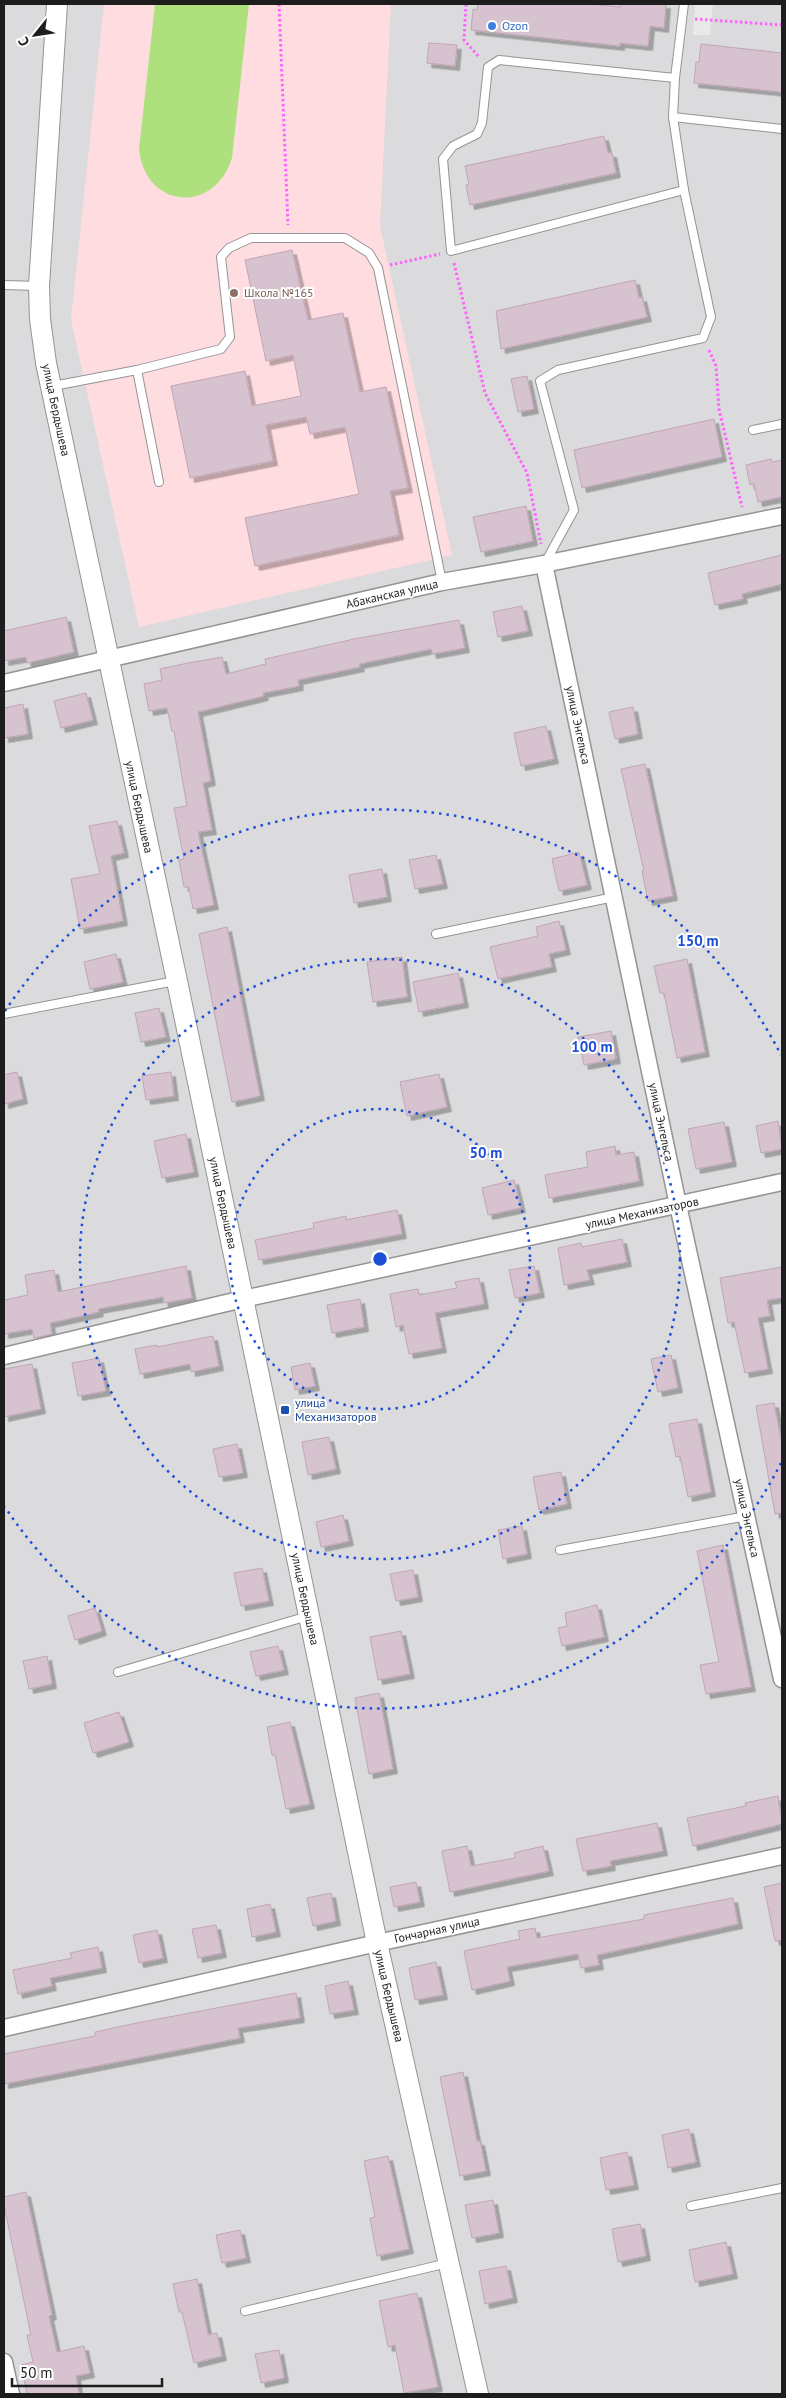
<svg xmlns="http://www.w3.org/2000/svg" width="786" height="2398" font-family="'PT Sans',sans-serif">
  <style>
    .residential { fill: #dbdadc }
    .education { fill: #ffdcdf }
    .pitch { fill: #aee17e }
    .parking { fill: #e9e9e9 }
    .building { fill: #d6c3cf; stroke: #c1a5b7; filter: url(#shadow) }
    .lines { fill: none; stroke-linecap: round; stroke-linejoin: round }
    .service-casing { stroke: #949494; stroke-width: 10 }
    .minor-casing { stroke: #949494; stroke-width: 19 }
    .tertiary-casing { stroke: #949494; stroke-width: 22 }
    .path { stroke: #fe64fe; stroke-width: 3; stroke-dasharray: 2.5 2.5; stroke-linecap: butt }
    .service { stroke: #fff; stroke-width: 8 }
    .minor { stroke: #fff; stroke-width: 16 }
    .tertiary { stroke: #fff; stroke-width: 20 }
    .ring { fill: none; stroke: #1d4ed8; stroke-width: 2.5; stroke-dasharray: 2.5 5 }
    .shop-dot { fill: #3f7fe0; stroke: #fff; stroke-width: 2 }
    .education-dot { fill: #8d6e63; stroke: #fff; stroke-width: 2 }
    .transit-dot { fill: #1a4fb4; stroke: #fff; stroke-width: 2 }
    .labels { text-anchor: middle; stroke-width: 4; stroke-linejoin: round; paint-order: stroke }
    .shop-label { font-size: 12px; fill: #366cbe; stroke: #fff; text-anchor: start }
    .education-label { font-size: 12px; fill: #785e54; stroke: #fff; text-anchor: start }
    .street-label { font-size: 12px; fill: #1d1d1d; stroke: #fff }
    .transit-label { font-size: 12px; fill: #164399; stroke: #fff; text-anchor: start }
    .centre { fill: #1d4ed8; stroke: #fff; stroke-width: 2.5 }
    .ring-label { font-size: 15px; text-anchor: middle; font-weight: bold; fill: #1d4ed8; stroke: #fff; stroke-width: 4; stroke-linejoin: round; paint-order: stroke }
  </style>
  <defs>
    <filter id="shadow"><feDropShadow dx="4.5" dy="4.5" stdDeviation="0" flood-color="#0004"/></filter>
  </defs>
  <rect width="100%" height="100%" fill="#efe3e8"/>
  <!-- residential -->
  <rect class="residential" x="4" y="4" width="778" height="2390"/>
  <!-- education -->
  <path class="education" d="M104 4H391L380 226 452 555 139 627 71 320Z"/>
  <!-- pitch -->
  <path class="pitch" d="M155 4H249L232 158C214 215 145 209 139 149Z"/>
  <!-- parking -->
  <path class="parking" d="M695 4H713L710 35H693Z"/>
  <!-- building -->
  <g class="building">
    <path d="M478 4H591L620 7 621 4H666L664 28 650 26 648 46 620 43V46L471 30 473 9 477 10Z"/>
    <path d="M429 43 457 45 455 66 427 63Z"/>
    <path d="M701 44 782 53V92L694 83 696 62H699Z"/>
    <path d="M604 136 608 153H612L616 173 470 205 466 185 469 184 465 166Z"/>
    <path d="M292 250 308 320 343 313 360 392 386 387 408 488 390 491 399 535 255 566 245 518 359 494 345 427 310 434 306 417 266 425 273 461 190 478 171 386 245 371 252 406 301 396 293 355 266 361 245 260Z"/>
    <path d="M635 280 639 298 642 297 647 317 501 349 496 311Z"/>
    <path d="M527 376 534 409 518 412 511 379Z"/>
    <path d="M714 419 722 457 582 488 574 450Z"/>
    <path d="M771 459 772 462 782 460V497L758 502 754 484 750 485 746 465Z"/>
    <path d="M526 506 533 541 481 552 473 517Z"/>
    <path d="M782 555V584L742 594 743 599 715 605 708 573Z"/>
    <path d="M522 606 528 631 498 637 493 612Z"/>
    <path d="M66 617 74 652 27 663 26 657 4 661V631Z"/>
    <path d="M459 620 465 648 432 654 431 649 359 664 360 667 298 680 299 686 263 693 264 696 198 712 211 781 203 783 212 830 198 832 214 905 193 909 189 887H184L179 860 184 859 174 808 187 806 174 731H172L167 708 149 711 144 684 162 680 160 669 188 663 222 657 226 674 266 664 265 659 354 639Z"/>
    <path d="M86 693 93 720 61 728 54 701Z"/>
    <path d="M23 704 28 734 4 738V708Z"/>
    <path d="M633 707 638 734 615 739 609 712Z"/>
    <path d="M546 726 554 759 521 766 514 733Z"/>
    <path d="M645 764 673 896 648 901 642 871H644L621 769Z"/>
    <path d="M117 821 124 853 111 856 123 921 80 929 71 879 100 874 89 826Z"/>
    <path d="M579 852 587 885 559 891 552 859Z"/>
    <path d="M436 855 443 884 415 889 409 860Z"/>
    <path d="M382 869 387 897 354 903 349 875Z"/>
    <path d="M559 921 566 950 549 954 552 967 498 979 490 947 538 936 536 927Z"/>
    <path d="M227 927 260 1096 232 1102 199 934Z"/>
    <path d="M116 954 123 982 90 989 84 962Z"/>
    <path d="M402 957 407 997 373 1002 367 962Z"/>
    <path d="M687 959 705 1052 677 1058 664 993H660L654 966Z"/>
    <path d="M458 973 464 1003 419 1012 413 982Z"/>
    <path d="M159 1008 166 1037 141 1042 135 1013Z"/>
    <path d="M611 1031 616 1059 584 1065 578 1037Z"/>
    <path d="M17 1072 23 1099 4 1104V1075Z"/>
    <path d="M171 1072 174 1096 146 1100 142 1076Z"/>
    <path d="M439 1074 447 1107 407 1116 400 1082Z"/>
    <path d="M778 1121 782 1149 761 1153 756 1126Z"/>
    <path d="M724 1122 732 1162 696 1169 688 1129Z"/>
    <path d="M186 1134 194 1172 162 1178 154 1141Z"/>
    <path d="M615 1146 616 1155 634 1152 639 1181 549 1198 545 1175 588 1167 586 1152Z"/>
    <path d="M514 1180 521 1208 488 1215 482 1188Z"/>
    <path d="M397 1210 402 1234 259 1260 255 1240 314 1228 313 1223 346 1216V1220Z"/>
    <path d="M622 1239 627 1262 587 1270 590 1280 564 1285 558 1248 581 1243 582 1247Z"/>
    <path d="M186 1266 192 1298 164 1303 163 1297 98 1309 99 1312 50 1323 52 1334 39 1337 34 1338 32 1329 4 1334V1300L28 1295 25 1275 54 1270 58 1292Z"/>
    <path d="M534 1266 540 1293 515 1298 509 1270Z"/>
    <path d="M782 1267V1298L767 1300 770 1316 758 1318 768 1369 745 1373 734 1322 728 1323 720 1278Z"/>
    <path d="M479 1278 484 1304 435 1313 442 1348 409 1354 403 1325 396 1327 390 1294 418 1289 419 1295 457 1288 455 1282Z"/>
    <path d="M360 1299 364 1327 332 1333 327 1305Z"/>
    <path d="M213 1336 219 1366 191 1372 190 1364 140 1374 135 1349 157 1345V1347Z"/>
    <path d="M671 1355 678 1388 658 1392 651 1359Z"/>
    <path d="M99 1358 106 1391 78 1396 72 1363Z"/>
    <path d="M310 1363 315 1386 295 1390 291 1367Z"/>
    <path d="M32 1364 41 1409 4 1417V1369Z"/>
    <path d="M774 1403 782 1444V1513L775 1514 756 1406Z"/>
    <path d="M697 1419 711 1492 688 1497 680 1456 676 1457 669 1424Z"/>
    <path d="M329 1437 336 1469 308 1475 302 1442Z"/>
    <path d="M237 1444 243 1473 219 1477 213 1449Z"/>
    <path d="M561 1472 567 1504 539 1510 533 1477Z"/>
    <path d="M343 1515 349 1541 321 1547 316 1522Z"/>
    <path d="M522 1526 527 1554 503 1559 498 1530Z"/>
    <path d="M723 1545 751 1687 706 1694 700 1665 719 1662 697 1551Z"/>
    <path d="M262 1568 269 1601 241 1606 234 1573Z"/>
    <path d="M413 1570 418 1597 396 1601 390 1574Z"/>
    <path d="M597 1605 604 1637 562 1646 558 1628 567 1626 565 1613Z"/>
    <path d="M95 1608 102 1631 75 1640 68 1616Z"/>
    <path d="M401 1631 410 1674 378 1680 370 1637Z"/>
    <path d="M278 1646 284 1670 256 1676 250 1652Z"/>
    <path d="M47 1656 52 1684 29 1689 23 1661Z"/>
    <path d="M379 1693 393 1769 369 1774 355 1698Z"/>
    <path d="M119 1712 129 1742 93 1753 84 1723Z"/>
    <path d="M290 1722 310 1804 286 1809 275 1755H272L267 1727Z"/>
    <path d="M778 1796 782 1824 693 1846 687 1818 746 1806 745 1803Z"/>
    <path d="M657 1823 663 1851 610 1861 611 1866 583 1871 576 1839Z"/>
    <path d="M467 1846 471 1866 515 1858 514 1853 543 1846 549 1871 450 1892 442 1851Z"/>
    <path d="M416 1882 420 1902 394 1907 390 1887Z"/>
    <path d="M782 1883V1940L775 1941 764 1887Z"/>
    <path d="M331 1893 336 1921 313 1926 307 1898Z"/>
    <path d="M733 1898 738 1924 597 1955 599 1965 581 1968 578 1954 507 1967 510 1981 472 1990 464 1951 520 1939 518 1931 535 1928 537 1938 644 1919V1915Z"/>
    <path d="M270 1904 276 1932 252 1937 247 1909Z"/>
    <path d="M216 1925 222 1953 198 1958 192 1929Z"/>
    <path d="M157 1930 163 1958 139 1963 133 1935Z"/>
    <path d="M98 1947 102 1968 50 1978 52 1986 18 1994 13 1970 72 1958 70 1953Z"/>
    <path d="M436 1962 443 1995 415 2000 409 1968Z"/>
    <path d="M348 1981 354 2010 330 2014 325 1986Z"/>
    <path d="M296 1993 300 2018 238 2028 240 2038 4 2084V2054L95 2036V2032L137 2023Z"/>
    <path d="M463 2072 477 2141H480L486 2171 460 2176 440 2077Z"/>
    <path d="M689 2129 696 2162 668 2168 662 2135Z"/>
    <path d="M627 2152 634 2185 606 2190 600 2158Z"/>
    <path d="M388 2156 409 2249 377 2256 370 2218 375 2217 364 2161Z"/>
    <path d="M26 2192 52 2315 49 2316 57 2352 84 2346 90 2373 76 2376 79 2394H27L21 2365 33 2362 27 2335H31L4 2205V2197Z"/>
    <path d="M493 2200 499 2233 472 2238 465 2205Z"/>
    <path d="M640 2224 646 2256 618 2262 612 2229Z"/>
    <path d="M240 2230 246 2258 222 2263 216 2235Z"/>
    <path d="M726 2242 733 2274 695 2282 689 2250Z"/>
    <path d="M506 2266 513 2298 485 2304 479 2271Z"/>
    <path d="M197 2279 208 2335 217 2333 222 2356 194 2363 182 2312H179L173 2284Z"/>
    <path d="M417 2293 438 2387 404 2393 395 2345 388 2347 379 2301Z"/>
    <path d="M279 2350 284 2378 261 2383 255 2354Z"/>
  </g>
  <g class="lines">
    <!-- service casing -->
    <g class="service-casing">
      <g id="service">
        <path d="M675 78 499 60 488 67 482 123 477 134 453 146 443 159 451 251 684 190"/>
        <path d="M673 117 782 129"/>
        <path d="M4 285 39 286"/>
        <path d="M137 370 159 482"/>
        <path d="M53 386 137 370 221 349 230 337 221 257 229 248 251 238H345L369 253 378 268 442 582"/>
        <path d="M753 430 782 424"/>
        <path d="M545 563 574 510 540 381 558 370 703 338 711 317 684 190 673 117 675 78 684 4"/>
        <path d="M436 934 614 897"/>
        <path d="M4 1014 175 981"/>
        <path d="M560 1550 747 1516"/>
        <path d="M118 1672 308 1616"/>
        <path d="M691 2206 782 2188"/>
        <path d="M245 2311 448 2263"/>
      </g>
    </g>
    <!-- minor casing -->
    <g class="minor-casing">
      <g id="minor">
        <path d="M544 564 678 1205 782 1679"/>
        <path d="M4 683 442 582 544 564 782 516"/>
        <path d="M4 1356 243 1299 782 1182"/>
        <path d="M4 2028 377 1943 782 1856"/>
        <path d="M4 2362 11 2394"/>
      </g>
    </g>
    <!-- tertiary casing -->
    <g class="tertiary-casing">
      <path id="tertiary" d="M57 4 39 286 40 319 46 363 177 981 377 1943 478 2394"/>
    </g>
    <!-- path -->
    <g class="path">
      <path d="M279 4 288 225"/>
      <path d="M466 4 464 40 479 57"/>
      <path d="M695 19 782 25"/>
      <path d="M454 263 485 393 527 473 541 544"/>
      <path d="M390 265 440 254"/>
      <path d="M709 350 716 366 719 409 742 507"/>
    </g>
    <!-- service -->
    <use href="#service" class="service"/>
    <!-- minor -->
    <use href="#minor" class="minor"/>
    <!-- tertiary -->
    <use href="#tertiary" class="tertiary"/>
  </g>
  <!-- distance rings -->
  <g class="ring">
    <circle cx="380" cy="1259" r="150"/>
    <circle cx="380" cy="1259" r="300"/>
    <path d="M781 1463A450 450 0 0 1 5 1507M5 1011A450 450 0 0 1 781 1055"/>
  </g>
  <!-- markers -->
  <circle class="shop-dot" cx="492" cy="26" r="5"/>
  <circle class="education-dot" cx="234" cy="293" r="5"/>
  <rect class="transit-dot" x="280" y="1405" width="10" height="10" rx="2.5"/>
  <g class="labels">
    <!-- shop labels -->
    <g class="shop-label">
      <text x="502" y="30">Ozon</text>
    </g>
    <!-- education labels -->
    <g class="education-label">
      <text x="244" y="297">Школа №165</text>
    </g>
    <!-- street labels -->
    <g class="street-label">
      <text transform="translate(56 410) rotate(78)" y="4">улица Бердышева</text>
      <text transform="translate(392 594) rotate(-13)" y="4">Абаканская улица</text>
      <text transform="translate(578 725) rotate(78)" y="4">улица Энгельса</text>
      <text transform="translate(139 807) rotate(78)" y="4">улица Бердышева</text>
      <text transform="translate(661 1122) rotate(78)" y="4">улица Энгельса</text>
      <text transform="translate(223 1203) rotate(78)" y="4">улица Бердышева</text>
      <text transform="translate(642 1213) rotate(-12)" y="4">улица Механизаторов</text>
      <text transform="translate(747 1518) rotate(78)" y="4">улица Энгельса</text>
      <text transform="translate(305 1599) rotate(78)" y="4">улица Бердышева</text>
      <text transform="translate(437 1930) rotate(-12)" y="4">Гончарная улица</text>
      <text transform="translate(389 1996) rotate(77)" y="4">улица Бердышева</text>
    </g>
    <!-- transit labels -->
    <g class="transit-label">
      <text x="295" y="1407">улица<tspan x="295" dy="14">Механизаторов</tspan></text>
    </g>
  </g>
  <circle cx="380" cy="1259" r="8" class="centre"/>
  <g class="ring-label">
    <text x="698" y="946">150 m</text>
    <text x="592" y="1052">100 m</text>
    <text x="486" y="1158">50 m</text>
  </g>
  <!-- border -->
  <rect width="786" height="2398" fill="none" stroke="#1d1d1d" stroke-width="10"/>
  <!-- north arrow -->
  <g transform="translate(35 35) rotate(240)" stroke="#ffffff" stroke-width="4" paint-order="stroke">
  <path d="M0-4L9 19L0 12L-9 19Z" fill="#1d1d1d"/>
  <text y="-8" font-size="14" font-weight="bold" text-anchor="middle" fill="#1d1d1d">С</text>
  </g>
  <!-- scale -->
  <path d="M12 2378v8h150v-8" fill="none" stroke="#1d1d1d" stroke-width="2.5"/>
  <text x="20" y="2378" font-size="15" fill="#1d1d1d" stroke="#ffffff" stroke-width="4" paint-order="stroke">50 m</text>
</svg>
